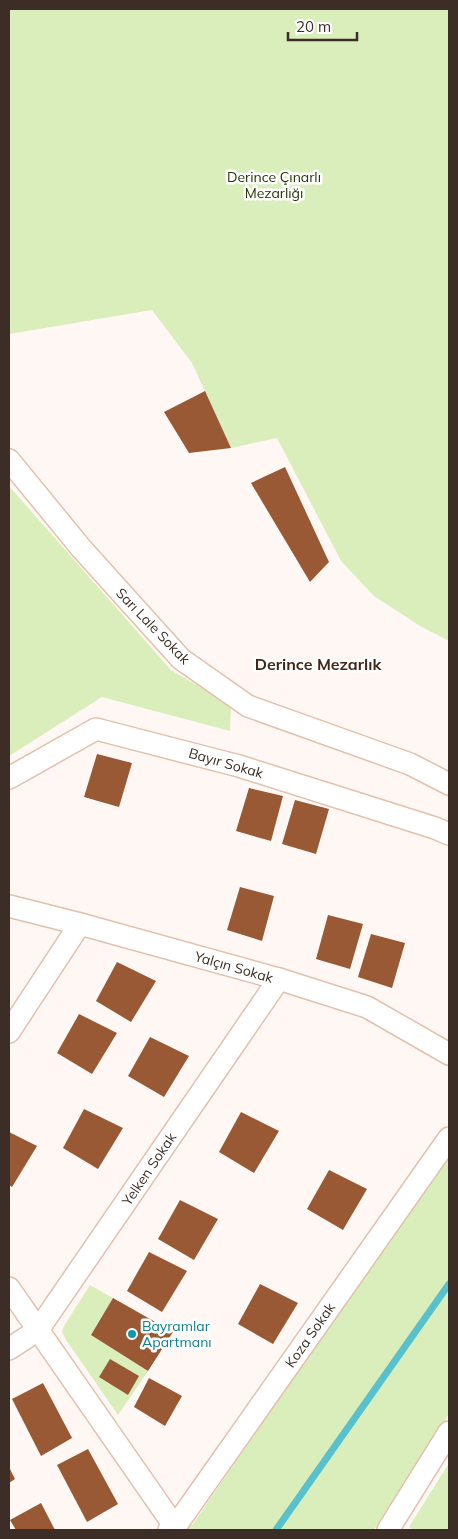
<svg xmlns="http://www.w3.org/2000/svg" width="458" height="1539" font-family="Mulish,sans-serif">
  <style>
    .green { fill: #daeebc }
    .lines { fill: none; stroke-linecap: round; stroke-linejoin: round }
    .stream { stroke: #57c1cd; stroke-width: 7 }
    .building { fill: #995934 }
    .minor-casing { stroke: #e3c0ad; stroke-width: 24 }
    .minor { stroke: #fff; stroke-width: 21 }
    .culture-dot { fill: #0f9aa8; stroke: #fff; stroke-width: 2 }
    .labels { text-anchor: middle; stroke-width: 5; stroke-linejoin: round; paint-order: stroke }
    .park-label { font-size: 14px; fill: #263500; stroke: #fff }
    .street-label { font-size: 14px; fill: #3c2e27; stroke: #fff }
    .culture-label { font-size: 14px; fill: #0d838f; stroke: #fff; text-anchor: start }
    .quarter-label { font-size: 16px; font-weight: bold; fill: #422617; stroke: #fff }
  </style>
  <rect width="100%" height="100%" fill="#fff7f3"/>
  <!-- green -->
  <g class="green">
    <path d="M9 9H449V641L420 626 374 596 341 561 277 438 231 448 192 363 152 310 9 334Z"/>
    <path d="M9 486 171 670 231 705 230 731 102 697 9 756Z"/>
    <path d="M449 1149V1414L374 1530H185L193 1524Z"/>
    <path d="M90 1285 113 1298 91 1335 148 1371 118 1415 66 1340 62 1332 64 1326Z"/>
    <path d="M449 1463V1530H414L409 1527Z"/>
  </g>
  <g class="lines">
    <!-- stream -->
    <path class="stream" d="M276 1530 449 1284"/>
  </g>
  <!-- building -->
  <g class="building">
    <path d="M205 391 231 448 189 453 164 412Z"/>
    <path d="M285 467 329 562 310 582 251 483Z"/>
    <path d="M97 754 132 763 119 807 84 797Z"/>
    <path d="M249 788 283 796 271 841 236 831Z"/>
    <path d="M295 800 329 809 316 854 282 844Z"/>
    <path d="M240 887 274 896 262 941 227 930Z"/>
    <path d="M328 915 363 924 350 969 316 959Z"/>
    <path d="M371 934 405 943 392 988 358 977Z"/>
    <path d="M117 962 156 981 131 1022 96 1001Z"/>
    <path d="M79 1014 117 1033 92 1074 57 1053Z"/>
    <path d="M150 1037 189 1056 164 1097 128 1076Z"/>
    <path d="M84 1109 123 1128 98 1169 63 1148Z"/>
    <path d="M241 1112 279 1131 254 1173 219 1152Z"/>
    <path d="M9 1132 37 1146 12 1187 9 1185Z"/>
    <path d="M329 1170 367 1189 343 1230 307 1209Z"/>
    <path d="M180 1200 218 1219 194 1260 158 1239Z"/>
    <path d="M149 1252 187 1271 162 1312 127 1291Z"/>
    <path d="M260 1284 298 1303 273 1344 238 1324Z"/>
    <path d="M113 1298 173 1332 148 1371 91 1335Z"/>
    <path d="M110 1359 139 1376 128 1395 99 1377Z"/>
    <path d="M149 1378 182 1396 165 1426 134 1407Z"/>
    <path d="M43 1383 72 1438 41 1456 12 1399Z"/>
    <path d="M88 1449 118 1504 87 1522 57 1465Z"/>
    <path d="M9 1467 15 1479 9 1483Z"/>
    <path d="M41 1503 55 1530H16L10 1520Z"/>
  </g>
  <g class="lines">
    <!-- minor casing -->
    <g class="minor-casing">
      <g id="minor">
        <path d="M9 460 81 548 181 659 248 706 410 764 449 784"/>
        <path d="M9 778 96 729 239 766 435 828 449 834"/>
        <path d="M9 906 80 924 279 979 367 1007 449 1054"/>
        <path d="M9 1032 80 924"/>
        <path d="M9 1288 175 1527"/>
        <path d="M9 1349 38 1330 279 979"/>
        <path d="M169 1530 175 1527 449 1138"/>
        <path d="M388 1530 449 1432"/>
      </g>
    </g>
    <!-- minor -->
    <use href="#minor" class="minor"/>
  </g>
  <!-- markers -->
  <circle class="culture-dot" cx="132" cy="1334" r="5"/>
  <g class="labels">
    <!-- park labels -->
    <g class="park-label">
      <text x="274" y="182">Derince Çınarlı<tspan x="274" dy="16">Mezarlığı</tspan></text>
    </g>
    <!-- street labels -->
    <g class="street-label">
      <text transform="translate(153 626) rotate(46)" y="5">Sarı Lale Sokak</text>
      <text transform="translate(226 763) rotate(16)" y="5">Bayır Sokak</text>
      <text transform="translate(234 967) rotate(16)" y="5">Yalçın Sokak</text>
      <text transform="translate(149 1169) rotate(-56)" y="5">Yelken Sokak</text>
      <text transform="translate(310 1335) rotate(-55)" y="5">Koza Sokak</text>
    </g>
    <!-- culture labels -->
    <g class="culture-label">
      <text x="142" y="1331">Bayramlar<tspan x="142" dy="16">Apartmanı</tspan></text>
    </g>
    <!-- quarter labels -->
    <g class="quarter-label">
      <text x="318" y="670">Derince Mezarlık</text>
    </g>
  </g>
  <!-- border -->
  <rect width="458" height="1539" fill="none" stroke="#3c2e27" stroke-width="20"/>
  <!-- scale -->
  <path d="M288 32v8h69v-8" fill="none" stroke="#3c2e27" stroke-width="2.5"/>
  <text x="296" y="32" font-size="15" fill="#3c2e27" stroke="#ffffff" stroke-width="4" paint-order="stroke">20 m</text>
</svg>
